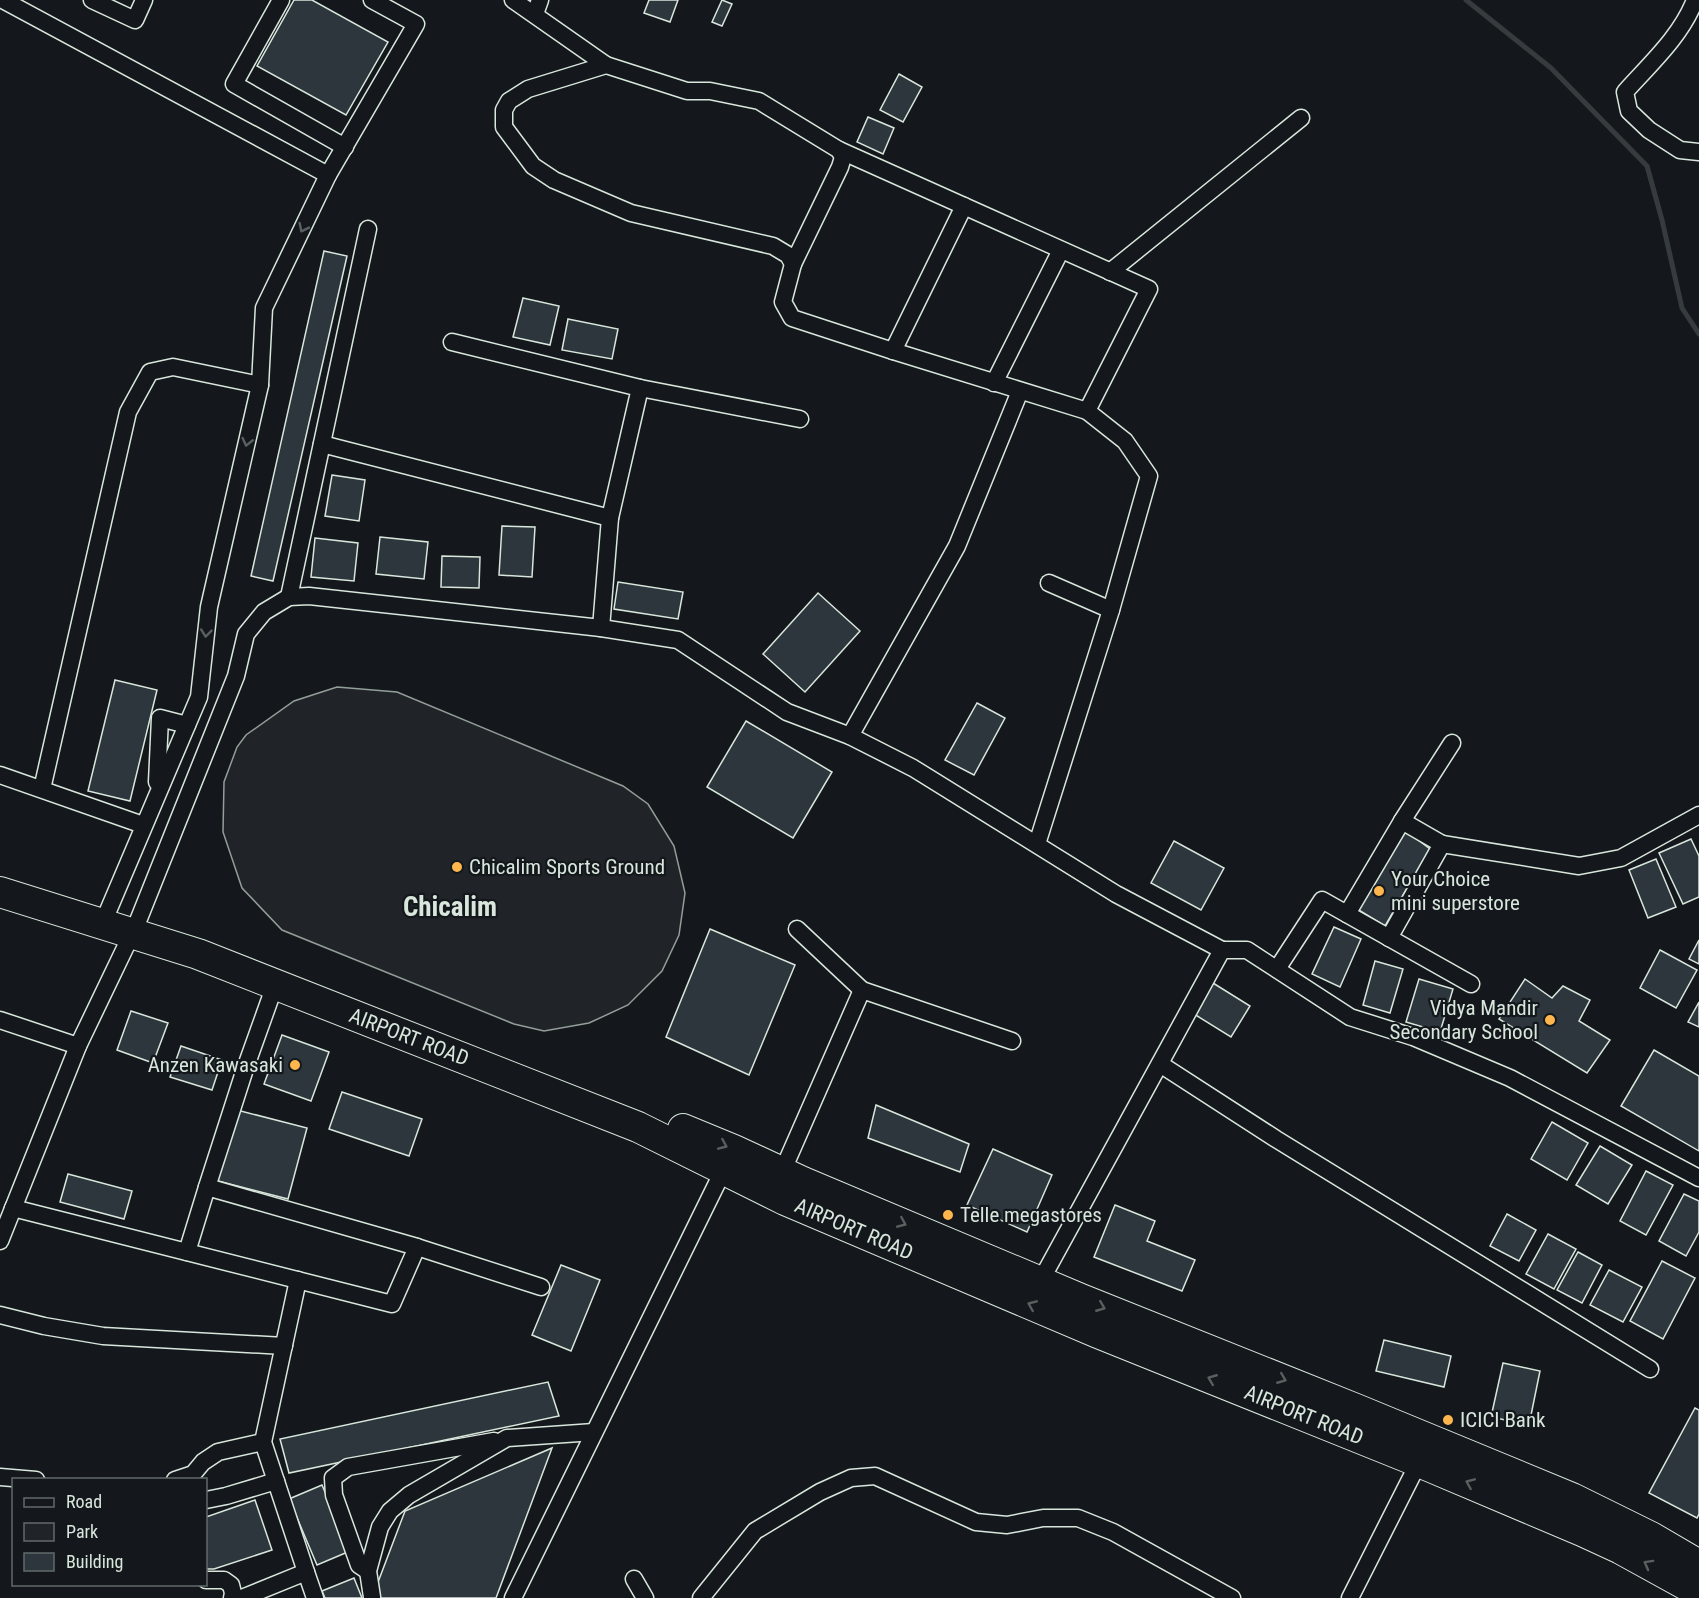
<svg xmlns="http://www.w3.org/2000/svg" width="1699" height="1598" font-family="'Roboto Condensed',sans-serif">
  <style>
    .green { fill: #202428; stroke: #939e99; stroke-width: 1.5 }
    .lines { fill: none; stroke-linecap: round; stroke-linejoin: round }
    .stream { stroke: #363b3e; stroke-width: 5 }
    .building { fill: #2c363c; stroke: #d8e6dc; stroke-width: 1.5 }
    .street-casing { stroke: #d8e6dc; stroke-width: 19 }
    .highway-casing { stroke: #d8e6dc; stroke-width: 32 }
    .street { stroke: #14181c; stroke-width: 16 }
    .highway { stroke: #14181c; stroke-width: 30 }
    .oneway { stroke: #59605f }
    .poi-dot { fill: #ffb74d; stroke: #14181c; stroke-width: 2 }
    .labels { text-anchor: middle; stroke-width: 4.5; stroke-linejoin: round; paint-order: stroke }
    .poi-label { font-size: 21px; fill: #d8e6dc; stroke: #14181c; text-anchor: start }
    .street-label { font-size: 21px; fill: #d8e6dc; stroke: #14181c }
    .district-label { font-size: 27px; font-weight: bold; fill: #d8e6dc; stroke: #14181c }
  </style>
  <rect width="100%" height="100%" fill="#14181c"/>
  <!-- green -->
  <path class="green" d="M337 687 397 692 623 786 648 804 674 846 685 893 679 935 662 971 628 1005 589 1023 544 1031 514 1024 282 930 242 888 223 832 224 782 237 747 246 735 294 701Z"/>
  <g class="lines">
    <!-- stream -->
    <path class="stream" d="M1466 0 1551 68 1647 166 1662 220 1682 308 1699 334"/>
  </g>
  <!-- building -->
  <g class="building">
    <path d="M294 0H312L388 42 346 115 257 66Z"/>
    <path d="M649 0H678L670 22 644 13Z"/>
    <path d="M722 0 732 4 722 26 712 22Z"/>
    <path d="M899 74 922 87 903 122 880 110Z"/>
    <path d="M868 117 894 128 883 154 857 142Z"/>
    <path d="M324 251 347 256 273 581 251 576Z"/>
    <path d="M523 298 559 306 550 345 513 337Z"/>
    <path d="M568 319 618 329 612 359 562 350Z"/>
    <path d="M332 475 365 480 359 521 325 516Z"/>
    <path d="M502 526 535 527 532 577 499 575Z"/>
    <path d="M380 537 428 542 424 579 376 574Z"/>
    <path d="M315 538 358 543 354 581 311 577Z"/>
    <path d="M442 556 480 557 479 588 441 587Z"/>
    <path d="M618 582 683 592 678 619 614 609Z"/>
    <path d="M818 593 860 631 805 692 763 654Z"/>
    <path d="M115 680 157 690 130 801 88 791Z"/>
    <path d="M977 703 1005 718 974 775 945 760Z"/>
    <path d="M746 721 832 772 793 838 707 787Z"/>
    <path d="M1406 831 1430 849 1385 926 1357 909Z"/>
    <path d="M1691 839 1699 856V897L1683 904 1659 853Z"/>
    <path d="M1174 841 1224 868 1201 910 1151 883Z"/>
    <path d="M1656 859 1676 907 1648 918 1629 870Z"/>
    <path d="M1334 927 1361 939 1340 987 1312 974Z"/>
    <path d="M710 929 795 965 749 1075 666 1037Z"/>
    <path d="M1699 940V964L1689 959Z"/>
    <path d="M1660 950 1697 970 1676 1008 1640 988Z"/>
    <path d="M1375 961 1403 969 1390 1013 1363 1005Z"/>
    <path d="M1419 979 1453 989 1440 1032 1406 1022Z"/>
    <path d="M1525 979 1552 998 1563 986 1590 1000 1579 1021 1610 1040 1587 1073 1499 1019Z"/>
    <path d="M1213 983 1250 1006 1231 1037 1194 1014Z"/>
    <path d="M1699 1002V1027L1688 1022Z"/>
    <path d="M131 1011 168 1023 153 1063 117 1050Z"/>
    <path d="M282 1035 329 1052 311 1101 264 1084Z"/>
    <path d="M181 1046 222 1060 212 1090 170 1077Z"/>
    <path d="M1654 1050 1699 1076V1151L1621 1106Z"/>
    <path d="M342 1092 422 1119 409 1156 329 1129Z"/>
    <path d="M876 1105 969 1144 960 1172 868 1138Z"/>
    <path d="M233 1109 307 1128 288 1199 214 1180Z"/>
    <path d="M1552 1122 1588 1143 1567 1180 1531 1159Z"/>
    <path d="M1600 1146 1632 1165 1608 1204 1576 1185Z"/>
    <path d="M993 1149 1052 1175 1027 1232 967 1205Z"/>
    <path d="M1646 1171 1673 1185 1646 1235 1620 1221Z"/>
    <path d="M68 1174 132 1191 124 1219 60 1202Z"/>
    <path d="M1684 1194 1699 1201V1232L1686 1256 1659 1241Z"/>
    <path d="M1115 1205 1155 1221 1147 1241 1195 1260 1182 1291 1094 1257Z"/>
    <path d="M1507 1214 1536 1230 1519 1261 1490 1246Z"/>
    <path d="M1548 1234 1576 1249 1554 1289 1526 1274Z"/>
    <path d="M1578 1252 1602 1265 1582 1303 1557 1290Z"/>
    <path d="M1662 1261 1695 1278 1663 1339 1630 1321Z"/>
    <path d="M561 1265 600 1280 571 1351 532 1335Z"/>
    <path d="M1609 1270 1642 1287 1623 1322 1590 1305Z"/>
    <path d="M1384 1340 1451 1356 1444 1387 1376 1371Z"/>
    <path d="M1503 1363 1540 1371 1529 1425 1491 1417Z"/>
    <path d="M548 1382 559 1416 289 1473 280 1439Z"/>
    <path d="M1695 1408 1699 1410V1514L1697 1518 1649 1493Z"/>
    <path d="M552 1448 496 1598H372L405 1511Z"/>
    <path d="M322 1485 350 1551 317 1565 289 1499Z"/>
    <path d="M255 1500 272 1550 214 1569H206V1517Z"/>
    <path d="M354 1578 362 1598H325L322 1591Z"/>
  </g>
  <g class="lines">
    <!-- street casing -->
    <g class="street-casing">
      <g id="street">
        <path d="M3 0 328 175"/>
        <path d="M92 0 135 20 144 0"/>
        <path d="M281 0 234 84 345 147"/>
        <path d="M513 0 606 65 687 91H710L759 101 839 150 843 157 840 167 793 264"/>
        <path d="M1695 0C1681 36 1651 63 1625 92L1629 111 1649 130 1680 150 1699 152"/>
        <path d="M535 14 540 0"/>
        <path d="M606 65 528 89 509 101 504 110V127L533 166 554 180 631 213 773 246 788 255 793 264 783 302 792 318 893 351 1087 411 1125 441 1149 476 1111 610 1037 844"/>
        <path d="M839 150 1149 289 1087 411"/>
        <path d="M1110 272 1301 118"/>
        <path d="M452 342 640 388 610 518 601 628"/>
        <path d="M893 351 964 206"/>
        <path d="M994 383 1061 250"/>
        <path d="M640 388 800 419"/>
        <path d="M322 444 610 518"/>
        <path d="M1049 583 1111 610"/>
        <path d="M289 597 368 229"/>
        <path d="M850 736 957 546 1020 391"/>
        <path d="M0 775 143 825"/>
        <path d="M157 782 160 718 187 725"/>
        <path d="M42 789 128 412 150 372 173 367 260 385"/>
        <path d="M1402 821 1452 743"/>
        <path d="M1442 844 1579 866 1621 858 1699 815"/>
        <path d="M108 911 199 697 209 607 260 385 264 308 328 175 416 24 372 0"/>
        <path d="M1347 914 1402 821 1442 844 1389 938"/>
        <path d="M797 929 862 990 1012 1041"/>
        <path d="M1277 969 1322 900 1471 984"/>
        <path d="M0 1020 78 1046"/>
        <path d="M1160 1064 1276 1139 1650 1369"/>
        <path d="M779 1179 862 990"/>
        <path d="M207 1187 245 1069 275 985"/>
        <path d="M13 1208 392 1304 417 1247 541 1287"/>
        <path d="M0 1241 78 1046 138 921 236 676 246 634 264 612 289 597 309 596 601 628 678 640 787 712 850 736 913 768 1116 894 1222 950"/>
        <path d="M187 1252 207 1187 417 1247"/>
        <path d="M1040 1282 1222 950H1247L1350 1017 1413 1037 1510 1078 1699 1178"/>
        <path d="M0 1315 44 1326 103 1336 284 1346"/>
        <path d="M0 1477 36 1480"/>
        <path d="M175 1480 193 1474 203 1462 218 1452 263 1442"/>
        <path d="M206 1500 226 1496 276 1481"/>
        <path d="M368 1571 359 1565 334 1495 333 1478 348 1467 494 1441"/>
        <path d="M306 1572 315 1598"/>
        <path d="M634 1579 645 1598"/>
        <path d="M206 1580H224L231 1585 233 1593 232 1598"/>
        <path d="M372 1597 368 1571 380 1527 390 1511 409 1495 507 1438 594 1432"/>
        <path d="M242 1598 306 1572 263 1442 298 1280"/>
        <path d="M513 1598 724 1169"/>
        <path d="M701 1598 755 1531 820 1492 851 1478 875 1476 976 1522 1007 1525 1043 1518H1078L1113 1532 1232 1598"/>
        <path d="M1350 1598 1422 1456"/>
      </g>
    </g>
    <!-- highway casing -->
    <g class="highway-casing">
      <g id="highway">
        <path d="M0 892 198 954 638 1127 785 1200 1098 1333 1419 1462 1582 1531 1621 1549 1699 1592"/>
        <path d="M683 1129 734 1150 803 1182 1081 1299 1356 1409 1572 1498 1651 1537 1699 1565"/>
      </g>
    </g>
    <!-- street -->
    <use href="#street" class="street"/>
    <!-- highway -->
    <use href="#highway" class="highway"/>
  </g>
  <!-- one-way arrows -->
  <defs><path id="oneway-chevron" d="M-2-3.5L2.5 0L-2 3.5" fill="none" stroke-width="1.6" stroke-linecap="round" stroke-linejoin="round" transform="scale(1.5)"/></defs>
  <g class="oneway">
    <use href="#oneway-chevron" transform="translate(303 228) rotate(116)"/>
    <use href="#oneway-chevron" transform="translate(247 442) rotate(103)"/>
    <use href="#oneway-chevron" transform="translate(206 633) rotate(96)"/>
    <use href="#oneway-chevron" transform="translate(723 1145) rotate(23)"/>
    <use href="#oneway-chevron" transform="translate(902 1223) rotate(23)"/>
    <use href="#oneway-chevron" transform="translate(1032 1305) rotate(-157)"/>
    <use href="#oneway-chevron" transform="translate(1101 1307) rotate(22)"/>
    <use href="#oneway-chevron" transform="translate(1212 1379) rotate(-158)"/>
    <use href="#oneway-chevron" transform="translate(1282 1379) rotate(22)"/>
    <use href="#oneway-chevron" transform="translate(1470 1483) rotate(-157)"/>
    <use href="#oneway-chevron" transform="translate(1648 1564) rotate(-151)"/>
  </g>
  <!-- markers -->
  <g class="poi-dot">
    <circle cx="457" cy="867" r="6"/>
    <circle cx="1379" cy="891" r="6"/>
    <circle cx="1550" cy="1020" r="6"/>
    <circle cx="295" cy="1065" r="6"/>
    <circle cx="948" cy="1215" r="6"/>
    <circle cx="1448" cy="1420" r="6"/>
  </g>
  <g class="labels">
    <!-- poi labels -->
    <g class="poi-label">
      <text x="469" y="874">Chicalim Sports Ground</text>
      <text x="1391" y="886">Your Choice<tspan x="1391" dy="24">mini superstore</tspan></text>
      <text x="1538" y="1015" text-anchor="end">Vidya Mandir<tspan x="1538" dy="24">Secondary School</tspan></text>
      <text x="283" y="1072" text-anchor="end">Anzen Kawasaki</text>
      <text x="960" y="1222">Telle megastores</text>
      <text x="1460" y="1427">ICICI Bank</text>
    </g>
    <!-- street labels -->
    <g class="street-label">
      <text transform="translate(409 1037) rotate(21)" y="7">AIRPORT ROAD</text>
      <text transform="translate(854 1229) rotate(23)" y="7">AIRPORT ROAD</text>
      <text transform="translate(1304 1415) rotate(22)" y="7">AIRPORT ROAD</text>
    </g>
    <!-- district labels -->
    <g class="district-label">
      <text x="450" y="916">Chicalim</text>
    </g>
  </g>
  <!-- legend -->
  <rect x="12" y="1478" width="195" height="108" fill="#14181c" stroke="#626a69" stroke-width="1.5"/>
  <rect x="24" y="1498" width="30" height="9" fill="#14181c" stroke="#626a69" stroke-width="1.5"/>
  <text x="66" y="1508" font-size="18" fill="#d8e6dc">Road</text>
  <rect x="24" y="1523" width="30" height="18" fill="#202428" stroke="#626a69" stroke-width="1.5"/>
  <text x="66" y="1538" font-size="18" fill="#d8e6dc">Park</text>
  <rect x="24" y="1553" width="30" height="18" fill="#2c363c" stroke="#626a69" stroke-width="1.5"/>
  <text x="66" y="1568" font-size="18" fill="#d8e6dc">Building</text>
</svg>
